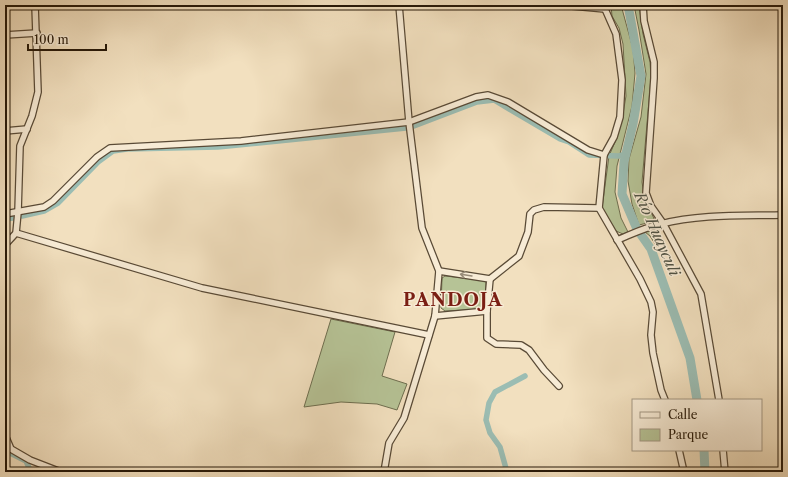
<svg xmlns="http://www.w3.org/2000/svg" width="788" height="477" font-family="'Libre Caslon Text',serif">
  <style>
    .green { fill: #b6c396; stroke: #6e6e4f }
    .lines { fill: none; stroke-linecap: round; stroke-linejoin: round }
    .canal { stroke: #9bbdb3; stroke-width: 5.5 }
    .river { stroke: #9bbdb3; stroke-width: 9 }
    .minor-casing { stroke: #594a36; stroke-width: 8 }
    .minor { stroke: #f7ebd5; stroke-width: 5.5 }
    .oneway { stroke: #998c79 }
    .labels { text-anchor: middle; stroke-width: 3; stroke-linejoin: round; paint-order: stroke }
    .water-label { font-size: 15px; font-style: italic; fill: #4f5244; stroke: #f7ebd5 }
    .district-label { font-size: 18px; font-weight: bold; letter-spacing: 1px; fill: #7a1f14; stroke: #f7ebd5 }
  </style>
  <rect width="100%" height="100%" fill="#f2e0bf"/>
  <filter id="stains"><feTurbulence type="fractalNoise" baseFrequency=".005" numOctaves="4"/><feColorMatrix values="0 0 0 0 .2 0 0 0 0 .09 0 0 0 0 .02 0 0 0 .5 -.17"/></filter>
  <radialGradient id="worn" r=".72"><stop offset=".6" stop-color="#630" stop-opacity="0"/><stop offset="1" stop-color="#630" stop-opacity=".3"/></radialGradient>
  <!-- green -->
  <g class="green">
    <path d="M611 5H621L633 49 635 73 632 106 617 166 615 192 621 218 628 232 623 234 616 231 602 208 609 156 615 142 622 120 626 96 623 44 619 28 612 16Z"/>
    <path d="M634 5H639L643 34 650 62 651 77 642 182 644 196 655 221 639 225 632 204 628 181 629 159 641 117 646 74 639 30Z"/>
    <path d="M659 228 657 247 650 236 645 232Z"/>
    <path d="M445 276 483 280 486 282 485 305 483 309 445 311 441 308 442 278Z"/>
    <path d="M331 319 395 332 382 376 407 384 397 410 377 404 341 402 304 407Z"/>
  </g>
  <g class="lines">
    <!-- canal -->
    <g class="canal">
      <path d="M414 126 477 102 494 100 560 139 569 142 589 155 619 156 626 154"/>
      <path d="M22 216 44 211 58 203 98 162 113 151 127 149 218 147 406 128"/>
      <path d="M5 219 13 218"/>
      <path d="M5 446 8 452 26 461 31 472"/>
      <path d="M507 472 500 447 490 433 486 420 489 403 495 392 525 376"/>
    </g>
    <!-- river -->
    <g class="river">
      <path d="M628 5 641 76 633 124 624 162 622 194 637 229 651 249 690 358 697 400"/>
      <path d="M704 450 705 472"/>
    </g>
    <!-- minor casing -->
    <g class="minor-casing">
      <g id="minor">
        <path d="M561 5 605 9"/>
        <path d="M606 5 605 9 616 34 622 80 620 117 614 137 604 155 599 208 640 279 651 302 653 312 651 335 653 353 661 390 665 400"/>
        <path d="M643 5 644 21 654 62V78L646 193 651 206 663 223 701 294 719 400"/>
        <path d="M5 35 37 33"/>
        <path d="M5 131 27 129"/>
        <path d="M5 214 44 207 53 201 97 157 110 148 241 141 409 122 476 97 488 95 508 102 588 150 604 155"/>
        <path d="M16 233 202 288 429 335"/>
        <path d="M617 240C632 234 646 227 661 224 699 214 743 216 783 215"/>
        <path d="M5 245 16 233 18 212 20 146 32 116 38 92 35 5"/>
        <path d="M490 279 519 256 528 232 530 214 534 210 544 207 599 208"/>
        <path d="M487 311V338L496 344 521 345 529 350 544 370 559 386"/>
        <path d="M435 316 487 311 490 279 439 271"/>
        <path d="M5 435 11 449 30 460 61 472"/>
        <path d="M679 450 684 472"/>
        <path d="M723 450 725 472"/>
        <path d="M384 472 389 443 404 418 435 316 439 271 422 228 409 122 399 5"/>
      </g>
    </g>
    <!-- minor -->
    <use href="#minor" class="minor"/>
  </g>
  <!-- one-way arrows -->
  <defs><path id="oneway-shaft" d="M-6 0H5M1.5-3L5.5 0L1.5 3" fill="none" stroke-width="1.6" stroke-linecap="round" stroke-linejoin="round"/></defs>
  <use class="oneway" href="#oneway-shaft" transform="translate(466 275) rotate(-171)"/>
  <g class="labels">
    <!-- water labels -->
    <g class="water-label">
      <text transform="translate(657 234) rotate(66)" y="5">Río Huayculi</text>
    </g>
    <!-- district labels -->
    <g class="district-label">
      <text x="453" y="306">PANDOJA</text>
    </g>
  </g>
  <!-- margin -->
  <rect width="788" height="477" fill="none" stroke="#f2e0bf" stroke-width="20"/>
  <rect x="6" y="6" width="776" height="465" fill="none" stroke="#261808" stroke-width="2"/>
  <rect x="10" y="10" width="768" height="457" fill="none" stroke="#261808"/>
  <!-- legend -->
  <rect x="632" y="399" width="130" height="52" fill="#f7ebd5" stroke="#a39783"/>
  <rect x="640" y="412" width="20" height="6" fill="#f7ebd5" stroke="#a39783"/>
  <text x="668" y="419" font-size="12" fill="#261808">Calle</text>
  <rect x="640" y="429" width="20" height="12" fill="#b6c396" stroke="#a39783"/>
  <text x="668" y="439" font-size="12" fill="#261808">Parque</text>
  <!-- scale -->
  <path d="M28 44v6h78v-6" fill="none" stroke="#261808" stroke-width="2"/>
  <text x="34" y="44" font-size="12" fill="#261808" stroke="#f7ebd5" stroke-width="3" paint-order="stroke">100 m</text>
  <rect width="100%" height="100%" filter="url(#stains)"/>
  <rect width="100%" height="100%" fill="url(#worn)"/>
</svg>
